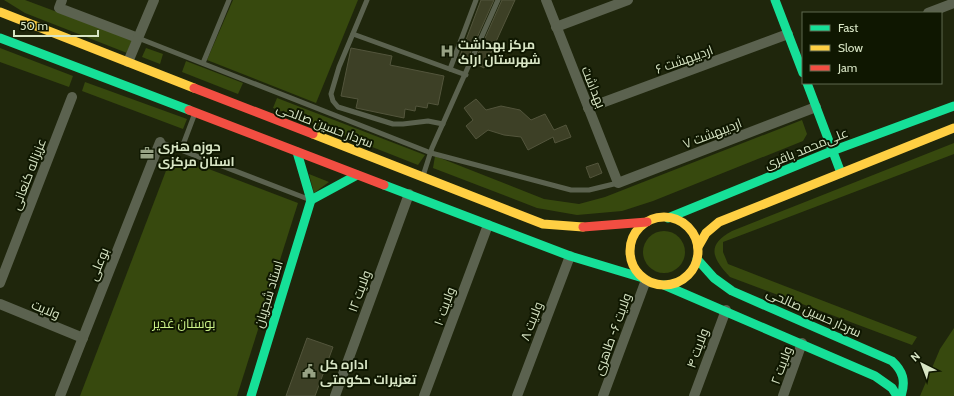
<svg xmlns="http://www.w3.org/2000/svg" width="954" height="396" font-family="Cabin,Cairo,sans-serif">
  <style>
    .green { fill: #37490e }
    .building { fill: #3d4026; stroke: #53553c }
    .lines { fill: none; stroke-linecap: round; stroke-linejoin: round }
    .lane { stroke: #5b624f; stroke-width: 5 }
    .street { stroke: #5b624f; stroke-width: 10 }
    .fast { stroke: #16e098; stroke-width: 9 }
    .slow { stroke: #ffcf43; stroke-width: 9 }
    .jam { stroke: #f24e42; stroke-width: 9 }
    .labels { text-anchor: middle; stroke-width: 4; stroke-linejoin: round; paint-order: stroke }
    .poi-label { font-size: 13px; font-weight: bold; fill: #d8e5c5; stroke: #0f1701; text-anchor: start }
    .street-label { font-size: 13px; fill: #d8e5c5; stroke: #0f1701 }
    .park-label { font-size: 13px; fill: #caf088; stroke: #0f1701 }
  </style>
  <rect width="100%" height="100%" fill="#1f260c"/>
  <!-- green -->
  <g class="green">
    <path d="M4 0H25L132 40 127 53 25 13Z"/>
    <path d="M233 0H358L316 103 207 60Z"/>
    <path d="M0 48 73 76 69 87 0 62Z"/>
    <path d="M146 48 163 54 160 64 142 57Z"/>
    <path d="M186 61 243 83 238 94 182 72Z"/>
    <path d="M85 82 187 119 183 129 82 91Z"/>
    <path d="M277 98 425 155 418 165 273 108Z"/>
    <path d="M802 120 807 134 803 141 653 201 622 211 577 215 537 208 433 168 435 156 544 199 579 204 605 197Z"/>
    <path d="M954 143V154L723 242V252L728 264 917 337 912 345 730 277C712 258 706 245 732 231Z"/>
    <path d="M172 155 298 203 237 396H80Z"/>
    <path d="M309 174 329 182 314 193Z"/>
    <circle cx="664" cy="252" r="21"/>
    <path d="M954 328V396H920L940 349Z"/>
  </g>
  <!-- building -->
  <g class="building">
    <path d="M481 0H494L467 60 460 56Z"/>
    <path d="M502 0H515L484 68 474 63Z"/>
    <path d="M351 48 392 56 390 65 444 76 438 105 428 103 427 108 416 106 415 111 405 109 404 118 356 108 358 99 341 96Z"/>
    <path d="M476 99 486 110 501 106 520 110 531 120 545 114 554 130 566 125 571 137 555 143 553 137 528 150 521 137 504 135 488 130 476 139 466 126 473 120 464 108Z"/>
    <path d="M598 163 602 173 590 178 586 167Z"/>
    <path d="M307 338 333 347 315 396H286Z"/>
  </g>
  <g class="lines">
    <!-- lane -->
    <g class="lane">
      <path d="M367 0 339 67 331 94 333 101 338 107 393 124H403L428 121 443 124"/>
      <path d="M353 34 466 75"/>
      <path d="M138 38 431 153 571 190H589L618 183"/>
      <path d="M203 63 229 0"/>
      <path d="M450 69 476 0"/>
      <path d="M160 142 308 199"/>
      <path d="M181 150 195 113"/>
      <path d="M423 176 432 148 498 0"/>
    </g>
    <!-- street -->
    <g class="street">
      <path d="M62 0 59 8 138 38"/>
      <path d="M546 0 618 183 816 107"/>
      <path d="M928 13 954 3"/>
      <path d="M556 27 628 0"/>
      <path d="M128 62 154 0"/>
      <path d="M588 108 788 34"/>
      <path d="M0 283 72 97"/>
      <path d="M0 304 83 338"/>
      <path d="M60 396 160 142"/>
      <path d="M335 396 409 194"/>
      <path d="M424 396 488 225"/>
      <path d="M517 396 570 256"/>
      <path d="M603 396 646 280"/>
      <path d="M694 396 726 310"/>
      <path d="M783 396 802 343"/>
    </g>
    <!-- fast -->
    <g class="fast">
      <path d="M775 0 803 73"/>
      <path d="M0 38 189 110"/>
      <path d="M807 83 841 173"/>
      <path d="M297 152 311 200"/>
      <path d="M384 185 570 256 643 278"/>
      <path d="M311 200 357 175"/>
      <path d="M668 218 832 151 954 106"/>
      <path d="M697 259 714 278 732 291 892 361C903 371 906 381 901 396"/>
      <path d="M664 285 875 376 892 388 897 396"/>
      <path d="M251 396 311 200"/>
    </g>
    <!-- slow -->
    <g class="slow">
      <path d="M0 12 194 88"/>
      <path d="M313 134 543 224 583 227"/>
      <circle cx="664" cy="251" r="34"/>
      <path d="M698 247 706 233 719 222 954 128"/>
    </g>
    <!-- jam -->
    <g class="jam">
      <path d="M194 88 313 134"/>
      <path d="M189 110 384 185"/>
      <path d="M583 227 647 222"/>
    </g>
  </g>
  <!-- icons -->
  <defs>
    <g id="hospital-bare" transform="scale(1.08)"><path d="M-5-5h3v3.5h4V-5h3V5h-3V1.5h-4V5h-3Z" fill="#97a284" stroke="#0f1701" stroke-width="2.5" paint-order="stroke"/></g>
    <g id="office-bare" transform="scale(1.08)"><path d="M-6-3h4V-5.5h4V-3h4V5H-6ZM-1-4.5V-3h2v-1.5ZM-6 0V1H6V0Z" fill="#97a284" stroke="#0f1701" stroke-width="2.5" paint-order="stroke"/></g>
    <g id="civic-bare" transform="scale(1.08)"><path d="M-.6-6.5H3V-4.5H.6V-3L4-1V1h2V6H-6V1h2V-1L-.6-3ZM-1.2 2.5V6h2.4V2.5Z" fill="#97a284" stroke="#0f1701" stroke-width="2.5" paint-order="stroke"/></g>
  </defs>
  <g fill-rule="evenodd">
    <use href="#hospital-bare" x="447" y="51"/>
    <use href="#office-bare" x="147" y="153"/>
    <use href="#civic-bare" x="309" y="371"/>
  </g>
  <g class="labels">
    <!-- poi labels -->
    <g class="poi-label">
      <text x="458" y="49">مرکز بهداشت<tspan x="458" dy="15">شهرستان اراک</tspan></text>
      <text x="158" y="151">حوزه هنری<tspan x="158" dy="15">استان مرکزی</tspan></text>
      <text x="320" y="369">اداره کل<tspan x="320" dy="15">تعزیرات حکومتی</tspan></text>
    </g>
    <!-- street labels -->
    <g class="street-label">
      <text transform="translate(684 59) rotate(-20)" y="5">اردیبهشت ۶</text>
      <text transform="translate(594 87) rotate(68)" y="5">بهداشت</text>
      <text transform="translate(325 125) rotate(21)" y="5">سردار حسین صالحی</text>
      <text transform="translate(712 133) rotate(-21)" y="5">اردیبهشت ۷</text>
      <text transform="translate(806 148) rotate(-22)" y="5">علی‌محمد باقری</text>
      <text transform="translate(28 174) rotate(-69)" y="5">عزیزاله کنعانی</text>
      <text transform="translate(98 264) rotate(-68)" y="5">بوعلی</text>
      <text transform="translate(359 291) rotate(-70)" y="5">ولایت ۱۲</text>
      <text transform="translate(268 294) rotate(-73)" y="5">استاد شجریان</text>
      <text transform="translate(444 306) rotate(-70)" y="5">ولایت ۱۰</text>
      <text transform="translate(46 309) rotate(22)" y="5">ولایت</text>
      <text transform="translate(814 312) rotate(24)" y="5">سردار حسین صالحی</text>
      <text transform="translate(531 321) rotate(-69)" y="5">ولایت ۸</text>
      <text transform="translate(612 334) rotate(-70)" y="5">ولایت ۶- طاهری</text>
      <text transform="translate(697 348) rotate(-70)" y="5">ولایت ۴</text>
      <text transform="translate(781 365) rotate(-70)" y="5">ولایت ۲</text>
    </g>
    <!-- park labels -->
    <g class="park-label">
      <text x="184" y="328">بوستان غدیر</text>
    </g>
  </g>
  <!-- legend -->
  <rect x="802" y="12" width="140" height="72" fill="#0f1701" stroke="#5f694f"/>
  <rect x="810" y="25" width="20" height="6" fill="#16e098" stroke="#5f694f"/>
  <text x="838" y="32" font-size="12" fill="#d8e5c5">Fast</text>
  <rect x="810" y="45" width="20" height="6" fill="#ffcf43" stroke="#5f694f"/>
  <text x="838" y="52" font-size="12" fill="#d8e5c5">Slow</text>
  <rect x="810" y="65" width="20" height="6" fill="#f24e42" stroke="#5f694f"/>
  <text x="838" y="72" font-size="12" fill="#d8e5c5">Jam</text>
  <!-- north arrow -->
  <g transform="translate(922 364) rotate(318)" stroke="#0f1701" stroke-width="3" paint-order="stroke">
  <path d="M0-3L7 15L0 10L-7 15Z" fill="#d8e5c5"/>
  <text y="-6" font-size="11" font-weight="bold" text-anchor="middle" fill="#d8e5c5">N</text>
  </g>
  <!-- scale -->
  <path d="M14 30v6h84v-6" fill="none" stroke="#d8e5c5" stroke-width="2"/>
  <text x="20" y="30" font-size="12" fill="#d8e5c5" stroke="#0f1701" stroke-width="3" paint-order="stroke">50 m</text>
</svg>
